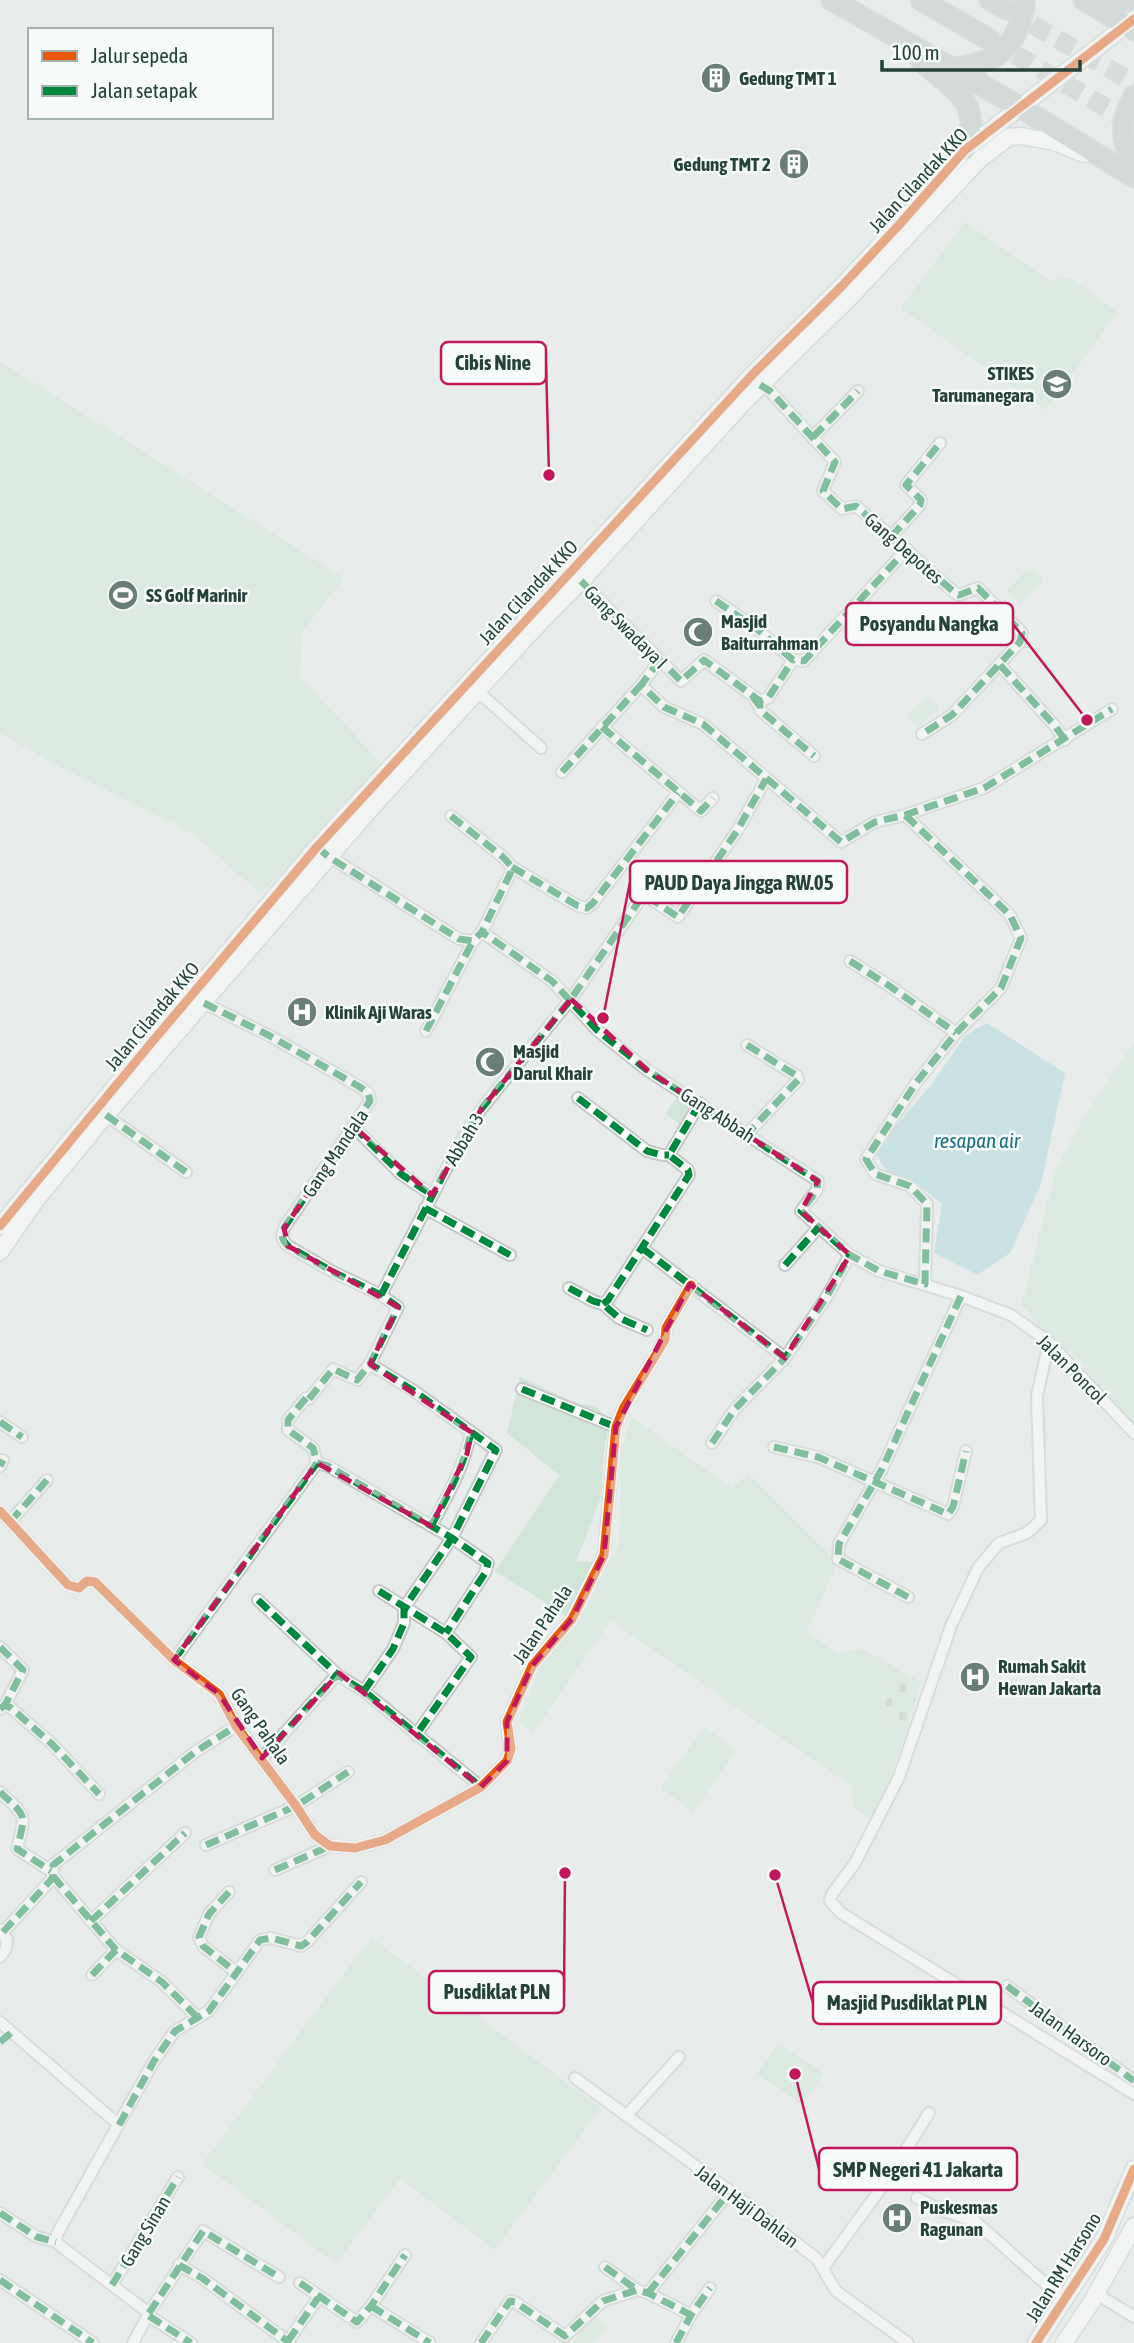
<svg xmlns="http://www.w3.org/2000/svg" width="1134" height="2343" font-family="'Asap Condensed',sans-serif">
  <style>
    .green { fill: #d1e6d8 }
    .cemetery { fill: url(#cemetery-stones) }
    .water { fill: #a9d4db }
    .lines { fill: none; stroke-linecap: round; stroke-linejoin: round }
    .highway-tunnel { stroke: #c1cbc8; stroke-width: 19; stroke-dasharray: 19 10; stroke-linecap: butt }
    .street-casing { stroke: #c5cac8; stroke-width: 14 }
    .secondary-casing { stroke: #c3cbc8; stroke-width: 19 }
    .highway-casing { stroke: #c3ccc9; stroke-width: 23 }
    .street { stroke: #fcfcfc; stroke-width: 10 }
    .secondary { stroke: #fcfcfc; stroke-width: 16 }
    .highway { stroke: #bcc4c2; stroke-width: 19 }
    .quiet { stroke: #00873e; stroke-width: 7; stroke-dasharray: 14 7; stroke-linecap: butt }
    .cycleway-casing { stroke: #f7fbf9; stroke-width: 13 }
    .cycleway { stroke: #e8590c; stroke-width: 9 }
    .marked { fill: none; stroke: #c2185b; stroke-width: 5; stroke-dasharray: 14 9; stroke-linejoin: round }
    .labels { text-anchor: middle; stroke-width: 5; stroke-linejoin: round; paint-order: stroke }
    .poi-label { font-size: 19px; font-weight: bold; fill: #24423a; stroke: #f7fbf9; text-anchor: start }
    .street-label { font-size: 19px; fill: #24423a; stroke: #f7fbf9 }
    .water-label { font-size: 21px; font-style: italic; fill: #1c6f80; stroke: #f7fbf9 }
    .leader { fill: none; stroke: #c2185b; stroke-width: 2.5 }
    .callout-dot { fill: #c2185b; stroke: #f7fbf9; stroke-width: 2.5 }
    .callout { fill: #f7fbf9; stroke: #c2185b; stroke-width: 2.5 }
    .callout-label { font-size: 21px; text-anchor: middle; font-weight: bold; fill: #24423a }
  </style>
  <defs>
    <pattern id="cemetery-stones" width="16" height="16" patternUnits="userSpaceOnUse" patternTransform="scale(1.75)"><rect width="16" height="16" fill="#d1e6d8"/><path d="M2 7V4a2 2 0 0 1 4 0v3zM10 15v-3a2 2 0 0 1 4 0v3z" fill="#b3c6ba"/></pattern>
  </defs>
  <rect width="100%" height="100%" fill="#e8edeb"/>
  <!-- green -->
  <g class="green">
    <path d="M965 222 1051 281 1069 277 1118 312 1046 410 900 308Z"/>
    <path d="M0 361 344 578 302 633 300 676 383 765 261 894 191 833 45 759 0 733Z"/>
    <path d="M1029 567 1044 580 1021 605 1006 591Z"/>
    <path d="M927 696 939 709 918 728 906 715Z"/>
    <path d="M1134 1042V1424L1118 1410 1078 1358 1045 1333 1022 1304 1056 1169 1081 1122Z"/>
    <path d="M680 1092 701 1106 686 1128 665 1114Z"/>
    <path d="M520 1377 574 1402 596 1407 610 1420 604 1453 601 1497 576 1562 610 1561 619 1545 621 1447 632 1417 732 1488 748 1473 838 1563 807 1631 837 1653 863 1649 909 1675 893 1682 880 1714 905 1734 876 1823 853 1807 852 1787 611 1621 533 1733 518 1722 542 1663 577 1623 495 1571 559 1475 507 1433Z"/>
    <path d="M704 1727 737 1750 693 1812 660 1788Z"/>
    <path d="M371 1937 601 2108 495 2250 400 2179 336 2264 202 2164Z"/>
    <path d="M778 2043 824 2073 803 2105 757 2074Z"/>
    <path d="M593 2315 608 2325 595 2343H573Z"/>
  </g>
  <!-- cemetery -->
  <path class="cemetery" d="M909 1675 921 1681 905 1734 880 1714 893 1682Z"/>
  <!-- water -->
  <path class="water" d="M987 1023 1065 1073 1041 1184 1010 1253 977 1275 934 1253 942 1204 911 1179 886 1171 874 1151 931 1085 966 1035Z"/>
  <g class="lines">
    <!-- highway-tunnel -->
    <g class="highway-tunnel">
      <path d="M1007 10 1134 83"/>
      <path d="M990 40 1134 124"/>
    </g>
    <!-- street casing -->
    <g class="street-casing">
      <g id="street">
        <path d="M760 385 770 391 835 462 823 491 842 509 856 506 955 593 959 595 978 588 1022 633 1020 642 952 715 922 734"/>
        <path d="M813 437 858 391"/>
        <path d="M891 537 920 505 921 500 906 485 940 443"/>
        <path d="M581 581 681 681 704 660 760 701 768 698 793 660"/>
        <path d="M716 601 757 629 793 660 804 661 907 549"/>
        <path d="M660 660 641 685 664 707 703 724 841 842 875 822 905 815 984 788 1112 709"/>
        <path d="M1000 665 1055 726 1065 740"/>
        <path d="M473 687 541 748"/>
        <path d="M754 699 760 706V710L814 756"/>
        <path d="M602 727 701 811 713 798"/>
        <path d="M562 772 641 685"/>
        <path d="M905 815 1010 915 1021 938 1001 988 956 1033 916 1083 866 1159 875 1174 910 1186 927 1204 925 1284"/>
        <path d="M451 816 503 857 512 867 510 874 482 932"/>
        <path d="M324 853 459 939 473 941 482 932 552 981 597 1030 647 1070 818 1181 817 1190 801 1211 850 1255 879 1271 961 1296 1011 1315 1049 1342 1134 1433"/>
        <path d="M512 867 578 906 587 908 593 903 678 793"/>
        <path d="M850 961 888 985 956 1033"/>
        <path d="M204 1003 270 1036 360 1087 368 1093 370 1101 284 1228C281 1237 282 1240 288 1246L335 1273 381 1295 398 1307 370 1364 357 1380 333 1369 309 1399"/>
        <path d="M426 1031 473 941"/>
        <path d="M747 1045 797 1076 798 1080 747 1134"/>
        <path d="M578 1098 647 1151 662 1155H669"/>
        <path d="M106 1115 186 1172"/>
        <path d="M354 1127 401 1174 432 1195"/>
        <path d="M425 1208 510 1255"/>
        <path d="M642 1248 785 1358"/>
        <path d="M785 1265 818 1228"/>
        <path d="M569 1288 593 1301 603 1304 619 1318 647 1330"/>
        <path d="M381 1295 457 1148 469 1128 482 1108 571 999 642 897H648L678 917 737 831 766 779"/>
        <path d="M603 1304 608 1300 689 1175 688 1170 669 1155 700 1103"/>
        <path d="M1049 1342 1037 1396 1041 1520 1027 1533 999 1543 978 1568 951 1626 899 1777 855 1863 832 1894 830 1901 841 1913 1134 2094"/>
        <path d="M522 1389 616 1427"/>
        <path d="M306 1398 288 1420V1430L313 1448 317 1463"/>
        <path d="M0 1422 22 1437"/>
        <path d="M712 1443 735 1409 785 1358 826 1298 850 1255"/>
        <path d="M774 1447 818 1457 948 1514 953 1507 966 1451"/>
        <path d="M317 1463 328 1466 452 1538 488 1563 485 1573 446 1633"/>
        <path d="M0 1466 3 1460"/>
        <path d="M0 1511 68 1585 79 1588 87 1581 95 1582 174 1660 219 1694 236 1726 296 1806 315 1835 330 1846 355 1848 385 1840 481 1787 507 1761 511 1749 507 1722 532 1666 572 1619 604 1555 616 1427 624 1407 665 1340 666 1328 691 1285"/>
        <path d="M10 1522 47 1480"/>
        <path d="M431 1526C448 1495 464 1467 471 1432"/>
        <path d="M379 1591 446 1633 471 1657 416 1735"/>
        <path d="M908 1597 838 1559 839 1544 882 1469 961 1296"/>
        <path d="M258 1600 339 1676"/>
        <path d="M0 1647 23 1670 5 1705"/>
        <path d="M174 1660 317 1463"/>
        <path d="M364 1691 393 1649 404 1623V1608L452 1538 496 1450 414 1391 370 1364"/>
        <path d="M0 1709 5 1705 11 1708 52 1744 99 1794"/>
        <path d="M262 1758 334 1678 339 1676 364 1691 481 1787"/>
        <path d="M0 1792C27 1818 26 1812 17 1849L51 1871"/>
        <path d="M206 1845 296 1806 348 1772"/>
        <path d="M275 1870 330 1846"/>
        <path d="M53 1876 116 1950 162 1982 197 2017"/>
        <path d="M229 1892 209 1914 199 1937 203 1946 236 1972"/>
        <path d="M91 1921 185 1833"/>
        <path d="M0 1930 7 1940 6 1949 0 1957"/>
        <path d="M3 1932 51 1880 53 1876V1865L195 1752 236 1726"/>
        <path d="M92 1975 116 1950"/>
        <path d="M1007 1986 1134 2081"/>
        <path d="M0 2022 119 2125"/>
        <path d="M575 2078 730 2191 817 2259 836 2291 908 2343"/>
        <path d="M626 2116 679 2057"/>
        <path d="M917 2198 943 2211 975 2221 1041 2280 1067 2299"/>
        <path d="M0 2213 37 2237 56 2242"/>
        <path d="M179 2265 202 2278 290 2343"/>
        <path d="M605 2267 637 2290"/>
        <path d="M823 2268 887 2180 929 2113"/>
        <path d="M0 2280 93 2343"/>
        <path d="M300 2283 357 2322 371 2306 405 2255"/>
        <path d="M112 2285 178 2177"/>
        <path d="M648 2293 730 2191"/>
        <path d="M1097 2294 1134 2317"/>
        <path d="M371 2306 430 2343"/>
        <path d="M149 2313 203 2231 279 2277"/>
        <path d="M149 2316 191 2343"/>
        <path d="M288 2341 318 2298"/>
        <path d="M133 2343 149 2313 63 2248 56 2242 57 2234 154 2061 175 2031 209 2011 260 1940 271 1938 301 1946 307 1942 361 1882"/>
        <path d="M481 2343 510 2301 515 2302 565 2336 603 2301 637 2290 648 2293 691 2315"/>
        <path d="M676 2343 691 2315 710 2288"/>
      </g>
    </g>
    <!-- secondary casing -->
    <g class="secondary-casing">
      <g id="secondary">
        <path d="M0 1226 152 1042 317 847 753 374 841 287 899 225 965 150 1134 19"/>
        <path d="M0 1252 36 1200 106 1115 366 814 531 632 581 581 743 403 855 292 979 160 1009 137 1021 136 1054 142 1084 154"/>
        <path d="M1036 2343 1104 2239 1134 2169"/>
        <path d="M1064 2343 1091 2303 1134 2226"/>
      </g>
    </g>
    <!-- highway casing -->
    <g class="highway-casing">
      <g id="highway">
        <path d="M832 0 1020 107 1134 177"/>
        <path d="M921 0 990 40"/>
        <path d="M990 0 1006 9"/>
        <path d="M1084 0 1134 30"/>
        <path d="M1106 0H1134"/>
        <path d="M921 60C939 79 971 93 971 123 971 132 967 141 965 150"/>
        <path d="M952 68C998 64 1019 46 1025 0"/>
        <path d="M1134 96C1118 123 1122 142 1134 170"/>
      </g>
    </g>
    <!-- street -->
    <use href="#street" class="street"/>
    <!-- secondary -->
    <use href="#secondary" class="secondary"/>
    <!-- highway -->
    <use href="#highway" class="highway"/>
    <!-- quiet -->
    <g class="quiet">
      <path d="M760 385 770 391 835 462 823 491 842 509 856 506 955 593 959 595 978 588 1022 633 1020 642 952 715 922 734"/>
      <path d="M813 437 858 391"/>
      <path d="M891 537 920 505 921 500 906 485 940 443"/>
      <path d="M581 581 681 681 704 660 760 701 768 698 793 660"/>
      <path d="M716 601 757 629 793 660 804 661 907 549"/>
      <path d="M660 660 641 685 664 707 703 724 841 842 875 822 905 815 984 788 1112 709"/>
      <path d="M1000 665 1055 726 1065 740"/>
      <path d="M753 697 760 706V710L814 756"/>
      <path d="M602 727 701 811 713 798"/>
      <path d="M562 772 641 685"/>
      <path d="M451 816 503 857 512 867 510 874 482 932"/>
      <path d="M317 847 329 857 459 939 473 941 482 932 552 981 597 1030 647 1070 818 1181 817 1190 801 1211 850 1255 879 1271 925 1284 927 1204 910 1186 875 1174 866 1159 916 1083 956 1033 1001 988 1021 938 1010 915 905 815"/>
      <path d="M512 867 578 906 587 908 593 903 678 793"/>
      <path d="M850 961 888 985 956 1033"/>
      <path d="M204 1003 270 1036 360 1087 368 1093 370 1101 284 1228C281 1237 282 1240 288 1246L335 1273 381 1295 398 1307 370 1364 357 1380 333 1369 309 1399"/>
      <path d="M426 1031 473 941"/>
      <path d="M747 1045 797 1076 798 1080 747 1134"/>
      <path d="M578 1098 647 1151 662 1155H669"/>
      <path d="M106 1115 186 1172"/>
      <path d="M354 1127 401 1174 432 1195"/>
      <path d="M425 1208 510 1255"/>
      <path d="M642 1248 785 1358"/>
      <path d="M785 1265 818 1228"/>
      <path d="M569 1288 593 1301 603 1304 619 1318 647 1330"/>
      <path d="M381 1295 457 1148 469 1128 482 1108 571 999 642 897H648L678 917 737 831 766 779"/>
      <path d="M603 1304 608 1300 689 1175 688 1170 669 1155 700 1103"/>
      <path d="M522 1389 616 1427"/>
      <path d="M306 1398 288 1420V1430L313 1448 317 1463"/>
      <path d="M0 1422 22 1437"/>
      <path d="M712 1443 735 1409 785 1358 826 1298 850 1255"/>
      <path d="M774 1447 818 1457 948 1514 953 1507 966 1451"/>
      <path d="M317 1463 328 1466 452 1538 488 1563 485 1573 446 1633"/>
      <path d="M0 1466 3 1460"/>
      <path d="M10 1522 47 1480"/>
      <path d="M431 1526C448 1495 464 1467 471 1432"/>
      <path d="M379 1591 446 1633 471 1657 416 1735"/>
      <path d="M908 1597 838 1559 839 1544 882 1469 961 1296"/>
      <path d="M258 1600 339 1676"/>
      <path d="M0 1647 23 1670 5 1705"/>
      <path d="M174 1660 317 1463"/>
      <path d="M364 1691 393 1649 404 1623V1608L452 1538 496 1450 414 1391 370 1364"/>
      <path d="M0 1709 5 1705 11 1708 52 1744 99 1794"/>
      <path d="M262 1758 334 1678 339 1676 364 1691 481 1787"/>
      <path d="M0 1792C27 1818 26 1812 17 1849L51 1871"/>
      <path d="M206 1845 296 1806 348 1772"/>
      <path d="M275 1870 330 1846"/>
      <path d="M53 1876 116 1950 162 1982 197 2017"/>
      <path d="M229 1892 209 1914 199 1937 203 1946 236 1972"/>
      <path d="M91 1921 185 1833"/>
      <path d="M3 1932 51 1880 53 1876V1865L195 1752 236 1726"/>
      <path d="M92 1975 116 1950"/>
      <path d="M1007 1986 1134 2081"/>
      <path d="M0 2042 11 2033"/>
      <path d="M119 2125 154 2061 175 2031 209 2011 260 1940 271 1938 301 1946 307 1942 361 1882"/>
      <path d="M0 2213 37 2237 56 2242"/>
      <path d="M179 2265 202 2278 290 2343"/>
      <path d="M605 2267 637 2290"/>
      <path d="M0 2280 93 2343"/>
      <path d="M300 2283 357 2322 371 2306 405 2255"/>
      <path d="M112 2285 178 2177"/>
      <path d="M648 2293 730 2191"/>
      <path d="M371 2306 430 2343"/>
      <path d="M149 2313 203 2231 279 2277"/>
      <path d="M149 2316 191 2343"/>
      <path d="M288 2341 318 2298"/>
      <path d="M481 2343 510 2301 515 2302 565 2336 603 2301 637 2290 648 2293 691 2315"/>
      <path d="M676 2343 691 2315 710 2288"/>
    </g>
    <!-- cycleway casing -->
    <g class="cycleway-casing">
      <g id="cycleway">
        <path d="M0 1226 152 1042 317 847 753 374 841 287 899 225 965 150 1134 19"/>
        <path d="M0 1511 68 1585 79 1588 87 1581 95 1582 174 1660 219 1694 236 1726 296 1806 315 1835 330 1846 355 1848 385 1840 481 1787 507 1761 511 1749 507 1722 532 1666 572 1619 604 1555 616 1427 624 1407 665 1340 666 1328 691 1285"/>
        <path d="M1036 2343 1104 2239 1134 2169"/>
      </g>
    </g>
    <!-- cycleway -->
    <use href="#cycleway" class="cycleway"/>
  </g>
  <!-- marked area -->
  <path d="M0 0H1134V2343H0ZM571 999 647 1070 818 1181 801 1211 850 1255 785 1358 690 1284 616 1427 604 1555 572 1619 532 1666 507 1722V1761L481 1787 339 1673 262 1758 219 1694 174 1660 317 1463 431 1526 467 1454 471 1432 370 1364 398 1307 288 1246 284 1228 354 1127 432 1195 482 1108Z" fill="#e8edeb" fill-opacity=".55" fill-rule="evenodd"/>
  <path class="marked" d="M571 999 647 1070 818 1181 801 1211 850 1255 785 1358 690 1284 616 1427 604 1555 572 1619 532 1666 507 1722V1761L481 1787 339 1673 262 1758 219 1694 174 1660 317 1463 431 1526 467 1454 471 1432 370 1364 398 1307 288 1246 284 1228 354 1127 432 1195 482 1108Z"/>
  <!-- icons -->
  <defs>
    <g id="building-disc" transform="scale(1.575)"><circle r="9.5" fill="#697e78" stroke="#f7fbf9"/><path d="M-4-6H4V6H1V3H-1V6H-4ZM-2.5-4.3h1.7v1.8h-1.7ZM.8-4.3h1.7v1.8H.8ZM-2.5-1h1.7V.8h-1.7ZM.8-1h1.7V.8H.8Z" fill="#fff"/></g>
    <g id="university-disc" transform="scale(1.575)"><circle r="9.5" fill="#697e78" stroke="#f7fbf9"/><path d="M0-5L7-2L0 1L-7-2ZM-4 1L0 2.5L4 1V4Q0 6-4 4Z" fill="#fff"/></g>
    <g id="stadium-disc" transform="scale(1.575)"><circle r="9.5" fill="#697e78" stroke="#f7fbf9"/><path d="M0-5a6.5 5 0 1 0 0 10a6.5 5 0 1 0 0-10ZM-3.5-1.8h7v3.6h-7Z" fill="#fff"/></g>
    <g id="mosque-disc" transform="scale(1.575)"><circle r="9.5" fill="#697e78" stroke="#f7fbf9"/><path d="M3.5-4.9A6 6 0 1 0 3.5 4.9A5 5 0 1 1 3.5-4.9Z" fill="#fff"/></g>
    <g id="hospital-disc" transform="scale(1.575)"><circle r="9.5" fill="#697e78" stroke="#f7fbf9"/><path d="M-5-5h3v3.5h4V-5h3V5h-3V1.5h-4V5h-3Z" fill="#fff"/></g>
  </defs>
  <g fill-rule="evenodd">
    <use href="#building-disc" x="716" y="78"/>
    <use href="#building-disc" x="794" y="164"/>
    <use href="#university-disc" x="1057" y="384"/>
    <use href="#stadium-disc" x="123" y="595"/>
    <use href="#mosque-disc" x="698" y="632"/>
    <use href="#hospital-disc" x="302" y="1012"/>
    <use href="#mosque-disc" x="490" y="1062"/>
    <use href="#hospital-disc" x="975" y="1677"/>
    <use href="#hospital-disc" x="897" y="2218"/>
  </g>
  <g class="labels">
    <!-- poi labels -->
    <g class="poi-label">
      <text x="739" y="85">Gedung TMT 1</text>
      <text x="771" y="171" text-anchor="end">Gedung TMT 2</text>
      <text x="1034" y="380" text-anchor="end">STIKES<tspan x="1034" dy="22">Tarumanegara</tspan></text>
      <text x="146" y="602">SS Golf Marinir</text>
      <text x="721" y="628">Masjid<tspan x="721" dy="22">Baiturrahman</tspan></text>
      <text x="325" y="1019">Klinik Aji Waras</text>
      <text x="513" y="1058">Masjid<tspan x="513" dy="22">Darul Khair</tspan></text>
      <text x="998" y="1673">Rumah Sakit<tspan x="998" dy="22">Hewan Jakarta</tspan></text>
      <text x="920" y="2214">Puskesmas<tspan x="920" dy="22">Ragunan</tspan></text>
    </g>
    <!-- street labels -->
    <g class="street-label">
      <text transform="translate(918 180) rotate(-47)" y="7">Jalan Cilandak KKO</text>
      <text transform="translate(904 548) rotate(41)" y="7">Gang Depotes</text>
      <text transform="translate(528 592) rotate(-47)" y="7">Jalan Cilandak KKO</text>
      <text transform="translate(626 627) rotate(45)" y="7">Gang Swadaya I</text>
      <text transform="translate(152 1016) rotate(-50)" y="7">Jalan Cilandak KKO</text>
      <text transform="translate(718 1115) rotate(33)" y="7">Gang Abbah</text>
      <text transform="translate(464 1139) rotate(-59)" y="7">Abbah 3</text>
      <text transform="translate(335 1153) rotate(-56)" y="7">Gang Mandala</text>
      <text transform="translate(1072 1369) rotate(45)" y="7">Jalan Poncol</text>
      <text transform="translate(542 1624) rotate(-56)" y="7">Jalan Pahala</text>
      <text transform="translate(261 1726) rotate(55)" y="7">Gang Pahala</text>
      <text transform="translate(1071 2033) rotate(36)" y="7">Jalan Harsoro</text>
      <text transform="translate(747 2206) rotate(37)" y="7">Jalan Haji Dahlan</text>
      <text transform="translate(145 2231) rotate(-59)" y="7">Gang Sinan</text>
      <text transform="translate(1063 2267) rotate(-58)" y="7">Jalan RM Harsono</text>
    </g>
    <!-- water labels -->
    <g class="water-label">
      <text x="977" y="1148">resapan air</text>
    </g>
  </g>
  <!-- callouts -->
  <path class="leader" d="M549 475L546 363M1087 720L1013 624M603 1018L630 882M565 1873L564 1992M775 1875L813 2003M795 2074L819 2169"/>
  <g class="callout-dot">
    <circle cx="549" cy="475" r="7"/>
    <circle cx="1087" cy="720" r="7"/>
    <circle cx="603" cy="1018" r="7"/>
    <circle cx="565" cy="1873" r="7"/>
    <circle cx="775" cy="1875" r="7"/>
    <circle cx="795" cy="2074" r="7"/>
  </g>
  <g class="callout">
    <rect x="441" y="342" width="105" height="42" rx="7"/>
    <rect x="846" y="603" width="167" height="42" rx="7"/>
    <rect x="630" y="861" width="217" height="42" rx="7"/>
    <rect x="429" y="1971" width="135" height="42" rx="7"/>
    <rect x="813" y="1982" width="188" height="42" rx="7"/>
    <rect x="819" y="2148" width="198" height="42" rx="7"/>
  </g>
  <g class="callout-label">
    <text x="493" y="370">Cibis Nine</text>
    <text x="929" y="631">Posyandu Nangka</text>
    <text x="739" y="890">PAUD Daya Jingga RW.05</text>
    <text x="497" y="1999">Pusdiklat PLN</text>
    <text x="907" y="2010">Masjid Pusdiklat PLN</text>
    <text x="918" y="2177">SMP Negeri 41 Jakarta</text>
  </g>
  <!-- legend -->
  <rect x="28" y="28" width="245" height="91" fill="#f7fbf9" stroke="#a3b1ad" stroke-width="2"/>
  <rect x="42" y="51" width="35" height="10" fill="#e8590c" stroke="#a3b1ad" stroke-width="2"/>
  <text x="91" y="63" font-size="21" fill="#24423a">Jalur sepeda</text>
  <rect x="42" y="86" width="35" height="10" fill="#00873e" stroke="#a3b1ad" stroke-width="2"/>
  <text x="91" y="98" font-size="21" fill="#24423a">Jalan setapak</text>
  <!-- scale -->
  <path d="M882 60v10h198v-10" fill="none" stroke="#24423a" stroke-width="3.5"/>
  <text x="892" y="60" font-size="21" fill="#24423a" stroke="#f7fbf9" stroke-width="5" paint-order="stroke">100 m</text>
</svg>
